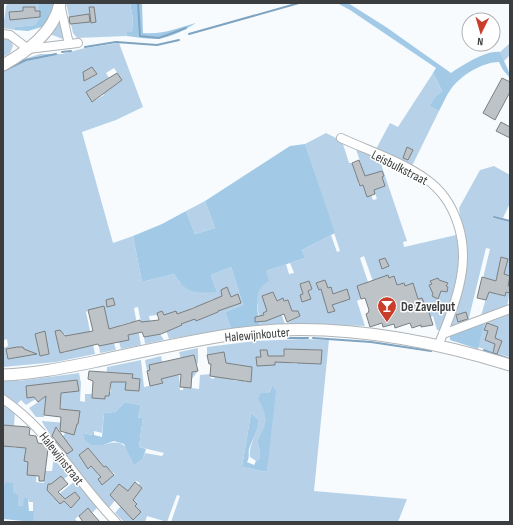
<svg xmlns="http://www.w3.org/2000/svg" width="513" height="525" font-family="'Sofia Sans Condensed',sans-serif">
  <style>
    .green { fill: #b7d2e8; fill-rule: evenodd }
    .forest { fill: #a2cae7 }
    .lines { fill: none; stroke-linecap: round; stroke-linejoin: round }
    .stream { stroke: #7ea4c1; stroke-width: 2 }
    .building { fill: #bec3c7; stroke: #7a7f82 }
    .street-casing { stroke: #afb4b8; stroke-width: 10 }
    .secondary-casing { stroke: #afb4b8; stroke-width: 13 }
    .street { stroke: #fff; stroke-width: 8 }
    .secondary { stroke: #fff; stroke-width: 11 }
    .labels { text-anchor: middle; stroke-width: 3; stroke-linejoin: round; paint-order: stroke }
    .street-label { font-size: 13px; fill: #3b3d3e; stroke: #fff }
    .poi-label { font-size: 13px; font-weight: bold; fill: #3b3d3e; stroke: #fff; text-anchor: start }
  </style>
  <rect width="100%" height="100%" fill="#f7fbfe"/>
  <!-- green -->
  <g class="green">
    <path d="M8 3H38L40 11H35L34 7H23L24 18 40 17 35 25 15 27V30L3 28 6 6Z"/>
    <path d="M66 3 130 4 133 18 132 32H126L127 36 77 38 73 33Z"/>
    <path d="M59 17 65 40 50 34Z"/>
    <path d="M3 38 11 40 13 46 10 53 3 57Z"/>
    <path d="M119 43 143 107 116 120 82 132 113 243 133 236 142 282 174 274 180 283 217 292 211 275 231 267 243 305 225 312 231 329 169 339 162 318 164 317 162 311 157 313V315L149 316 150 321 141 323 138 307 134 308 141 345 121 349 119 342 114 343 116 350 100 353 99 346 114 343 111 329 103 330 99 308 89 310 86 312 95 354 56 362 3 367V348L8 346 7 339 4 340 3 337V71L24 59 40 54H62L85 48ZM114 68 122 80 102 92 104 95 92 102 86 92 109 78 106 73ZM227 288 233 304 226 307 222 290ZM213 299 218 312 196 321 191 308 208 304 207 302ZM131 322 134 333 128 335 129 340 124 341 120 325ZM45 331 49 354 40 356 35 335ZM56 333 65 334 68 352 60 353Z"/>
    <path d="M510 43V55L503 62 500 52Z"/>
    <path d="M433 73 442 91 435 97 429 106 439 111 412 166 376 149 390 123 398 127Z"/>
    <path d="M326 133 342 141 349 163H352L356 175 359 174 361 180 358 182 359 186 363 185 367 197 371 195 373 200 377 199 372 185 368 186 356 149 379 158 407 241 403 242 404 247 456 235C464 269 454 299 441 330H437L433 316 429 317 428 310 423 311 418 297 408 295 404 283 397 285 394 276 389 278 379 300 359 294 361 299 357 301 365 326 307 324 260 326 256 294 262 284 266 271 286 264 289 274 294 273 290 263 305 258 302 250 331 235 337 252 340 251 305 144ZM364 256 376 290 373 297 360 258ZM438 278 439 281 447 283 446 286 448 287 447 292 440 290 438 298 432 296 433 293 429 285 432 284 431 281ZM309 281 312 289 308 291 311 299 302 302 300 295 303 294 300 284ZM331 287 333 294 346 289 350 298 336 304 331 301 334 311 328 313 325 304ZM273 292 277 301 265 305 262 296ZM283 298 292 311H298L300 316 285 324 277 301Z"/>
    <path d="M494 166 510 175V203L503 218 493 216V218L510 222V276L498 274 494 285 496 294 505 296 506 292 510 291 507 306 481 316 491 280 483 278 490 249 486 248 468 322 450 328 449 325 464 242 459 208 480 170Z"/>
    <path d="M205 201 215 228 195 234 186 211Z"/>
    <path d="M510 312V362L508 361 509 357 478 347 485 320Z"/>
    <path d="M160 334 164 340 145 344 144 337Z"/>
    <path d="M303 339 329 340 314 491 407 499 398 522H171L180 496 177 495 167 522 147 516 145 522H124L115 513 140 483 136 481 128 492 119 484 110 495 116 499 109 508 96 495 63 455 72 450 66 441 58 447 42 422V421L78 424 80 411 60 410 61 403 45 405 44 417H36L29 408 43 399 42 395 26 405 21 400 16 405 3 397V379L19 378V381L79 373 81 383 80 401 85 402V394H92L95 397H105L107 367 141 360 144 387 162 383 161 377 150 370 147 371 145 360 161 356 165 377 179 375 180 390H183L184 384 185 387 199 389 200 375 211 374 210 378 214 379 215 375 225 361 223 352 207 355V347L255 341ZM284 349 299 350 297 364 283 362ZM307 349 322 350 306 362ZM234 364 240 365V367H252L251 382H244V379L239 378 238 381 232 380ZM110 372 120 373V382H111V392H109V396H107ZM272 386 267 472 242 467 251 413 259 420C258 433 248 445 250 457L256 461 260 460V452L257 441C259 438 263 434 264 430 268 416 264 400 272 386ZM125 402 141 405 138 418 143 417 139 447 164 453 162 456 145 453 143 458 132 461C127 443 120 439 103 445L83 433 93 435 94 431 102 433 104 413 115 412ZM56 428 66 432 59 441 52 438ZM88 448 98 461 88 469 79 455ZM105 466 115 474 102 484 98 479 101 477 97 473ZM133 500 137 503 135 506 137 516 133 520 129 516 131 502Z"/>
    <path d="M198 348V363L196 364 194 355 185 357 188 373 198 371 191 380 185 373 179 352Z"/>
    <path d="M3 403 15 411 14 426H9L8 446 16 448 17 445 29 448 38 457 36 482 44 483V471H52L54 454 70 474 64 479 61 476 52 496 54 498 75 481 98 507 92 513 88 508 75 519 78 522H33V502H29L28 499 23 506 18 505 13 492 5 482 3 488Z"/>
  </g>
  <!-- forest -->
  <g class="forest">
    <path d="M38 3H53V12L45 26 28 31 15 30V27L35 25 40 17Z"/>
    <path d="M127 3H142L143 33C164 35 176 28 196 23 168 40 159 41 127 36L126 32H132L133 18 130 4Z"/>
    <path d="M337 3H348L386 27 451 73C463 65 486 50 500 52 503 61 510 70 510 78L503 70 499 62C484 62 465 73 455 84 448 91 444 102 439 111L429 106 435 97 442 91 433 73 436 68 350 10Z"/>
    <path d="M305 144 335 233 302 250 305 258 266 271 269 281C254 289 257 302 258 316L255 317V322L259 321 260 326 231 329 225 312 243 305 231 267 211 275 217 292C195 293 186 294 174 274L142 282 133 236 162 224 186 211 195 234 215 228 205 201 290 146Z"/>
    <path d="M485 320 478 349 450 340V336L454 333Z"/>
    <path d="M272 386 276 390 267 472 242 467 251 413 259 420C258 432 252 439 249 449 248 454 250 457 247 462L254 465 256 461 260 459V452L257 441C268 424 268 415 258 399L261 393H269Z"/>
    <path d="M125 402 141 405 138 418 143 417 139 447 146 449 143 458 134 465 124 444 114 441 103 445H91L85 440 83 433 92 435 94 431V435L102 437 104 413 115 412Z"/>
    <path d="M5 482 13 483V492L18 495V505L23 506 24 498 28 499 29 511H34L33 522 3 519V488Z"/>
  </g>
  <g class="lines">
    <!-- stream -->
    <g class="stream">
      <path d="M138 3 140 36 159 38 186 28"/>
      <path d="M189 34 299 3"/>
      <path d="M85 47 116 42 157 45 179 40"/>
      <path d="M62 52 71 51"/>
      <path d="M3 71 26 60 56 54"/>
      <path d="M494 217 510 221"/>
      <path d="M288 338H308"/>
      <path d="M313 338 371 342 431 351"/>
      <path d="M484 350 510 359"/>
    </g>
  </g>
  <!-- building -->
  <g class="building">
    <path d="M23 7H35V11H40V17L10 20 9 12 23 11Z"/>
    <path d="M89 7H94L96 22 91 23Z"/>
    <path d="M89 14 90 22 70 24 69 17Z"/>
    <path d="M92 67 97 74 84 81 83 72Z"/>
    <path d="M117 73 122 80 92 102 86 92Z"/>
    <path d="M502 78 510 82V92L495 120 483 113Z"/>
    <path d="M501 122 510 127V138L496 131Z"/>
    <path d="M407 147 413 150 408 160 403 158Z"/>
    <path d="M359 160 365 176 382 171 384 176 382 177 385 186 374 190 375 194 367 197 363 185 360 186 352 163Z"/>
    <path d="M501 257 508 259 504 274 510 276 508 286H510V293L506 292 505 296 489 292 486 300 477 298 482 277 496 281Z"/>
    <path d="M385 258 389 266 382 269 379 260Z"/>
    <path d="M388 275 389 278 394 276 397 285 404 283 405 286 413 283 418 299 422 298 427 311 428 309 433 325 421 327V325L412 328 410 323 395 328 394 324 383 327 382 323 370 327 366 314 368 313 369 310 365 298 361 299 357 286Z"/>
    <path d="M438 278 439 280 448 283 446 286 448 287 447 292 441 291 438 299 432 296 433 294 429 285 432 284 430 281Z"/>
    <path d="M325 280 328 288 331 287 333 294 347 289 350 299 332 305 335 311 328 313 321 289 319 290 316 283Z"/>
    <path d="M309 281 312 289 308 291 311 299 302 302 300 295 303 294 300 284Z"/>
    <path d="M227 287 231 297 238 294 241 303 218 311V312L196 321 195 319 181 324 182 325 161 334 144 337 142 332 128 335 129 340 99 346 98 344 60 353 55 331 60 330 65 336 93 331 88 310 104 306 109 329 140 320 141 322 159 320 157 313 162 311 164 315 176 311 177 314 191 309 222 296 221 290Z"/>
    <path d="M273 292 277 301 283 298 284 301 288 300 292 311H298L300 316 287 322 284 314 266 321 255 322V317L264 315 263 313 267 311 262 296Z"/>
    <path d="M113 298 115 305 107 307 106 300Z"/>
    <path d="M466 312 468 319 458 322 456 315Z"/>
    <path d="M487 323 498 327 495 338 502 341 497 354 493 353 495 344 485 340 488 331 484 330Z"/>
    <path d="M45 331 49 354 40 356 35 334Z"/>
    <path d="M17 347H23L24 349 37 354 8 359 6 349Z"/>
    <path d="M284 349 322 350 321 364 275 362V365L257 366 256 357H261L260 350H267L268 356H284Z"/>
    <path d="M224 352 226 363 252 367 251 382 210 376 211 364H209L207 355Z"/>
    <path d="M194 355 198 371 192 372 191 388 180 387 181 374 161 379 163 383 150 386 147 371 150 370 149 365Z"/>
    <path d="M89 371 133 374 132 378 140 379 139 391 125 390 126 382H111L109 396H105V399L92 398 93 381 88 379Z"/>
    <path d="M77 380 79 391 61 393 60 409 80 411 78 424H77L74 435 60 431 61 417 44 415 46 396 38 402 34 397 27 398 26 386Z"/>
    <path d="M3 425 28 427 30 429 29 435 36 436 38 443 44 444 48 449 44 481H39V476L27 475 28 462 24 461 26 448 3 446Z"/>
    <path d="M56 427 73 450 67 454 52 436Z"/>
    <path d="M88 448 104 467 106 466 114 475 102 485 98 479 101 477 91 466 88 469 79 455Z"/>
    <path d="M61 476 68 484 58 492 65 499 75 492 80 498 71 508 64 501 60 504 47 490 48 484H51Z"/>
    <path d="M135 482 142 488 133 500 137 504 135 506 141 512 133 520 110 495 119 484 128 491Z"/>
    <path d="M88 508 92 513 100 522H83L79 516Z"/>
  </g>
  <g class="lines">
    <!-- street casing -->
    <g class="street-casing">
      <g id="street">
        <path d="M60 4 69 44"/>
        <path d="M3 34 10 35 28 49 78 43"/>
        <path d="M341 138C369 151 401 161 426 179 456 200 468 241 461 277 457 300 447 324 438 346"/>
        <path d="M443 334 510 309"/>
        <path d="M3 399C51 432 76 481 116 522"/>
      </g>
    </g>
    <!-- secondary casing -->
    <g class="secondary-casing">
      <g id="secondary">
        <path d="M3 65C28 51 54 32 60 3"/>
        <path d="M3 375C33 374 63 368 93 362 140 352 187 341 235 334 326 321 423 338 510 365"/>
      </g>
    </g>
    <!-- street -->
    <use href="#street" class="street"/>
    <!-- secondary -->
    <use href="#secondary" class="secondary"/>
  </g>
  <!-- icons -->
  <defs>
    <g id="bar-pin" transform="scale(1)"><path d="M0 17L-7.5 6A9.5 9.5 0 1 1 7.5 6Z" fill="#c93d2b" stroke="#fff"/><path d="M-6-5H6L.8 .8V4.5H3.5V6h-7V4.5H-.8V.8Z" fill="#fff"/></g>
  </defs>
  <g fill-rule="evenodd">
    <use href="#bar-pin" x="387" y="306"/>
  </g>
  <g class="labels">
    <!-- street labels -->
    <g class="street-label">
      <text transform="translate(400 167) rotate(27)" y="5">Leisbulkstraat</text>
      <text transform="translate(257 334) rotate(-5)" y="5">Halewijnkouter</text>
      <text transform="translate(62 458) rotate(52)" y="5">Halewijnstraat</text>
    </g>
    <!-- poi labels -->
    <g class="poi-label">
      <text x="401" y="311">De Zavelput</text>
    </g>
  </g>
  <!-- border -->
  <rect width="513" height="525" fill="none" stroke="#3b3d3e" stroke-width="8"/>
  <!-- north arrow -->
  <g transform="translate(481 32) rotate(185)"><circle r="19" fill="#ffffff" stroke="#b1b1b2"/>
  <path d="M0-3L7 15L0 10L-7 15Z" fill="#c93d2b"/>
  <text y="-6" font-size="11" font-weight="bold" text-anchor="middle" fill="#3b3d3e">N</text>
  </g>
</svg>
